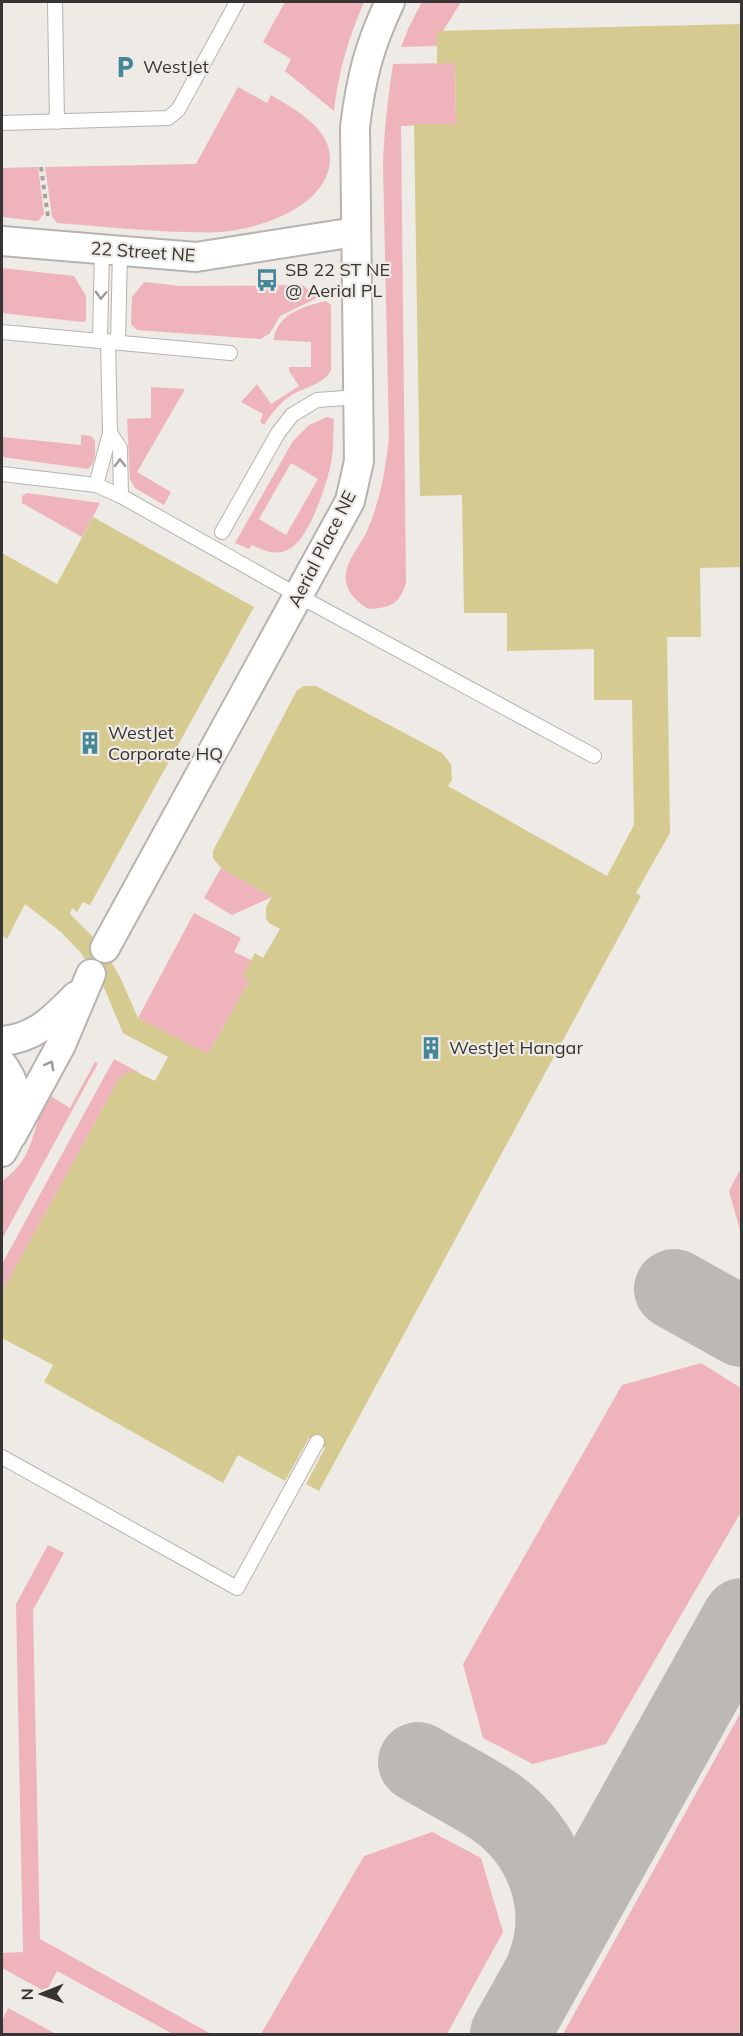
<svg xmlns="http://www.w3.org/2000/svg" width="743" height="2036" font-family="Mulish,sans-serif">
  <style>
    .green { fill: #efb3bc; fill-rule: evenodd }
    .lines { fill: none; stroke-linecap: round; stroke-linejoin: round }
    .taxiway { stroke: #bcb8b4; stroke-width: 80 }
    .building { fill: #d5cb90 }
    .service-casing { stroke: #b7b3ae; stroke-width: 16 }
    .minor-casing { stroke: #b7b3ae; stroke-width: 32 }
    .path { stroke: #a4a19d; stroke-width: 4; stroke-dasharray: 4.5 4.5; stroke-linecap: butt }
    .service { stroke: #fff; stroke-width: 14 }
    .minor { stroke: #fff; stroke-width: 28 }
    .oneway { stroke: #9b9a99 }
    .labels { text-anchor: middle; stroke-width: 4.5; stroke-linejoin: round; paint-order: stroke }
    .poi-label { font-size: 18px; fill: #373533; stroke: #eeeae5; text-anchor: start }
    .street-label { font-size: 18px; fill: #373533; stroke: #eeeae5 }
  </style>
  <rect width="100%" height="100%" fill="#eeeae5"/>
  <!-- green -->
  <g class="green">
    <path d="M285 2H364C349 37 338 72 334 111L285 71 291 59 263 42Z"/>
    <path d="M422 2H461L443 31H437V46L401 47 409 27Z"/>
    <path d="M455 63 456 124 401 126 406 583C400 604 390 608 369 609 355 601 344 590 346 573 348 558 361 545 367 531 380 501 386 469 389 436L383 165C384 131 388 98 393 64Z"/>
    <path d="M238 87 267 103 271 95C298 111 337 132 329 168 320 209 258 229 221 232 210 233 197 232 185 232 142 231 100 226 57 223L52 216 45 167 196 164Z"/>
    <path d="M38 167 44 214 38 221 2 217V168Z"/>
    <path d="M2 268 74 276 86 296V321L82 322 2 313Z"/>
    <path d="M144 282 180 286 302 285 317 296 315 299 280 316 270 333 261 339 137 330 131 324 132 297Z"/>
    <path d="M326 301 331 305V370C324 385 303 387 290 396 279 404 271 414 264 425L260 422 263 414 241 402 257 384 271 404 299 386 289 371V367H311V342L274 340C276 314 305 306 326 301Z"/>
    <path d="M151 387 185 389 137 472 171 492 164 505 135 488 130 479 127 419 151 418Z"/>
    <path d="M327 417 334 419C333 431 334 444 332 456 330 477 310 537 291 548 277 556 265 552 252 545L249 549 235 543 293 441 309 425ZM291 463 318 479 286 535 259 519Z"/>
    <path d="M81 435 91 436 95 441C95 453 97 461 88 469L2 457V437L81 445Z"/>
    <path d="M27 493 100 503 82 537 22 503V496Z"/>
    <path d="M221 868 272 897 232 915 204 898Z"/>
    <path d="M194 913 241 938 234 952 251 960 250 980 208 1054 138 1018Z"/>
    <path d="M114 1059 140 1073 128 1072 119 1079 2 1292V1264Z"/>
    <path d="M95 1062 98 1063 2 1239V1181C35 1159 33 1127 46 1093L70 1108Z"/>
    <path d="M741 1168H742L741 1234 729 1191Z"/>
    <path d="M701 1363 741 1388V1512L606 1744 533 1764 483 1738 463 1664 622 1385Z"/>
    <path d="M48 1545 64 1553 33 1610 40 1939 211 2034H173L57 1971 46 1992 2 1968V1953L23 1952 16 1604Z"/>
    <path d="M741 1712V2034H563Z"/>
    <path d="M432 1832 481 1858 503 1932 447 2034H261L364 1856Z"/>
    <path d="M8 2008 56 2034H2V2021Z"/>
  </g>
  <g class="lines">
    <!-- taxiway -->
    <g class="taxiway">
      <path d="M674 1289 742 1327"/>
      <path d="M418 1762C443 1777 470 1790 494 1806 546 1842 570 1907 546 1967"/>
      <path d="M510 2034 742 1618"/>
    </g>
  </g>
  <!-- building -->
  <path class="building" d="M742 24V567L700 568 701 637H667L670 833 636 893 641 896 319 1491 306 1484 325 1448 309 1438 285 1481 238 1455 223 1483 44 1382 53 1365 2 1338V1292L119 1079 128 1072 134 1071 155 1081 168 1057 123 1033 105 990 81 953 61 932 25 904 7 939 2 936V553L57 584 93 517 254 607 90 905 83 902 77 912 72 908 70 914 93 937 108 957 120 977 138 1018 208 1054 250 980 243 976 255 953 263 958 280 929 269 923 266 918V907L272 897 221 868 213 858V851L297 690 304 686H316L442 753 451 764 452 780 448 786 607 876 634 825 632 700H594V649L507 651V613H464L462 495 420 496 414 124H456L455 63 437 64V31Z"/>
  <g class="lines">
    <!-- service casing -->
    <g class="service-casing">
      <g id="service">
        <path d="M55 2 57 122"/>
        <path d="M2 123 168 118 178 110 237 2"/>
        <path d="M2 332 230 353"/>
        <path d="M100 340 102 250"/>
        <path d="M118 342 120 252"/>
        <path d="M110 433 120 448 121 496"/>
        <path d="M2 474 96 485 121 496 299 596 594 756"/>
        <path d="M96 485 110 433 108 341"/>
        <path d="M222 532 278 433 292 415 317 400 359 397"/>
        <path d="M2 1457 237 1588 317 1442"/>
      </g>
    </g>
    <!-- minor casing -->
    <g class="minor-casing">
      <g id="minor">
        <path d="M2 241 196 257 355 232"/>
        <path d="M105 948 350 501 359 461 355 127C361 78 369 46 390 2"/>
        <path d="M2 1041C36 1038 53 1019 76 996"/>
        <path d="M2 1064C24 1094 20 1122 2 1152"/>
        <path d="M12 1135 61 1045 91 974"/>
      </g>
    </g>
    <!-- path -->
    <path class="path" d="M41 167 48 217"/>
    <!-- service -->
    <use href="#service" class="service"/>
    <!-- minor -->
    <use href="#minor" class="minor"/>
  </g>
  <!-- one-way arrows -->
  <defs><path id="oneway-chevron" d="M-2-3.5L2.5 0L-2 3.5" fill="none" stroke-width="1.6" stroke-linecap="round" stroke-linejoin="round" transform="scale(1.5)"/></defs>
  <g class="oneway">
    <use href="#oneway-chevron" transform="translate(101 295) rotate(92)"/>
    <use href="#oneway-chevron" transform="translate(120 463) rotate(-91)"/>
    <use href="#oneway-chevron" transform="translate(50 1065) rotate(-61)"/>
  </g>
  <!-- icons -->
  <defs>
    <g id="parking-bare" transform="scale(1.8)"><path d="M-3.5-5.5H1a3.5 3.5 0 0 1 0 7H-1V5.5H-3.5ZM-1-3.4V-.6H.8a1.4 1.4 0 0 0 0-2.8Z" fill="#458699" stroke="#eeeae5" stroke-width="2.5" paint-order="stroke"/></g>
    <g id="bus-bare" transform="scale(1.8)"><path d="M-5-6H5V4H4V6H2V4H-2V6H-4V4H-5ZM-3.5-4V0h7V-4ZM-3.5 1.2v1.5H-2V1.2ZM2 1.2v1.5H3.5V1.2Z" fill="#458699" stroke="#eeeae5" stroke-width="2.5" paint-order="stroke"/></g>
    <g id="building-bare" transform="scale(1.8)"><path d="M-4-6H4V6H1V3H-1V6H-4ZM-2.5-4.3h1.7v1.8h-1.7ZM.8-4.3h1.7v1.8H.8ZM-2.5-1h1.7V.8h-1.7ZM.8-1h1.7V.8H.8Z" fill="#458699" stroke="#eeeae5" stroke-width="2.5" paint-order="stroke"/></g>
  </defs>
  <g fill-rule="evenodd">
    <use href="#parking-bare" x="125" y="67"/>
    <use href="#bus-bare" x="267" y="280"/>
    <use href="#building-bare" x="90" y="743"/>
    <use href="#building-bare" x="431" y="1048"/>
  </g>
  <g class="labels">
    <!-- poi labels -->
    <g class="poi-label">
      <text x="143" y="73">WestJet</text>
      <text x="285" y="276">SB 22 ST NE<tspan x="285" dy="21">@ Aerial PL</tspan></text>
      <text x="108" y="739">WestJet<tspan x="108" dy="21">Corporate HQ</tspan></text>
      <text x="449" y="1054">WestJet Hangar</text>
    </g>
    <!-- street labels -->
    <g class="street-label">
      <text transform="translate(143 252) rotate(4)" y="6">22 Street NE</text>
      <text transform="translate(322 549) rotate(-63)" y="6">Aerial Place NE</text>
    </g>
  </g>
  <!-- border -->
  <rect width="743" height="2036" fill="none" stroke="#373533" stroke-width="6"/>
  <!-- north arrow -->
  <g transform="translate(42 1994) rotate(269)" stroke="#eeeae5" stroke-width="4.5" paint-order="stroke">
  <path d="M0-4.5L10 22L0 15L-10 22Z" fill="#373533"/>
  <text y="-9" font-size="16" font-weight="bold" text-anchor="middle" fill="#373533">N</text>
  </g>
</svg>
